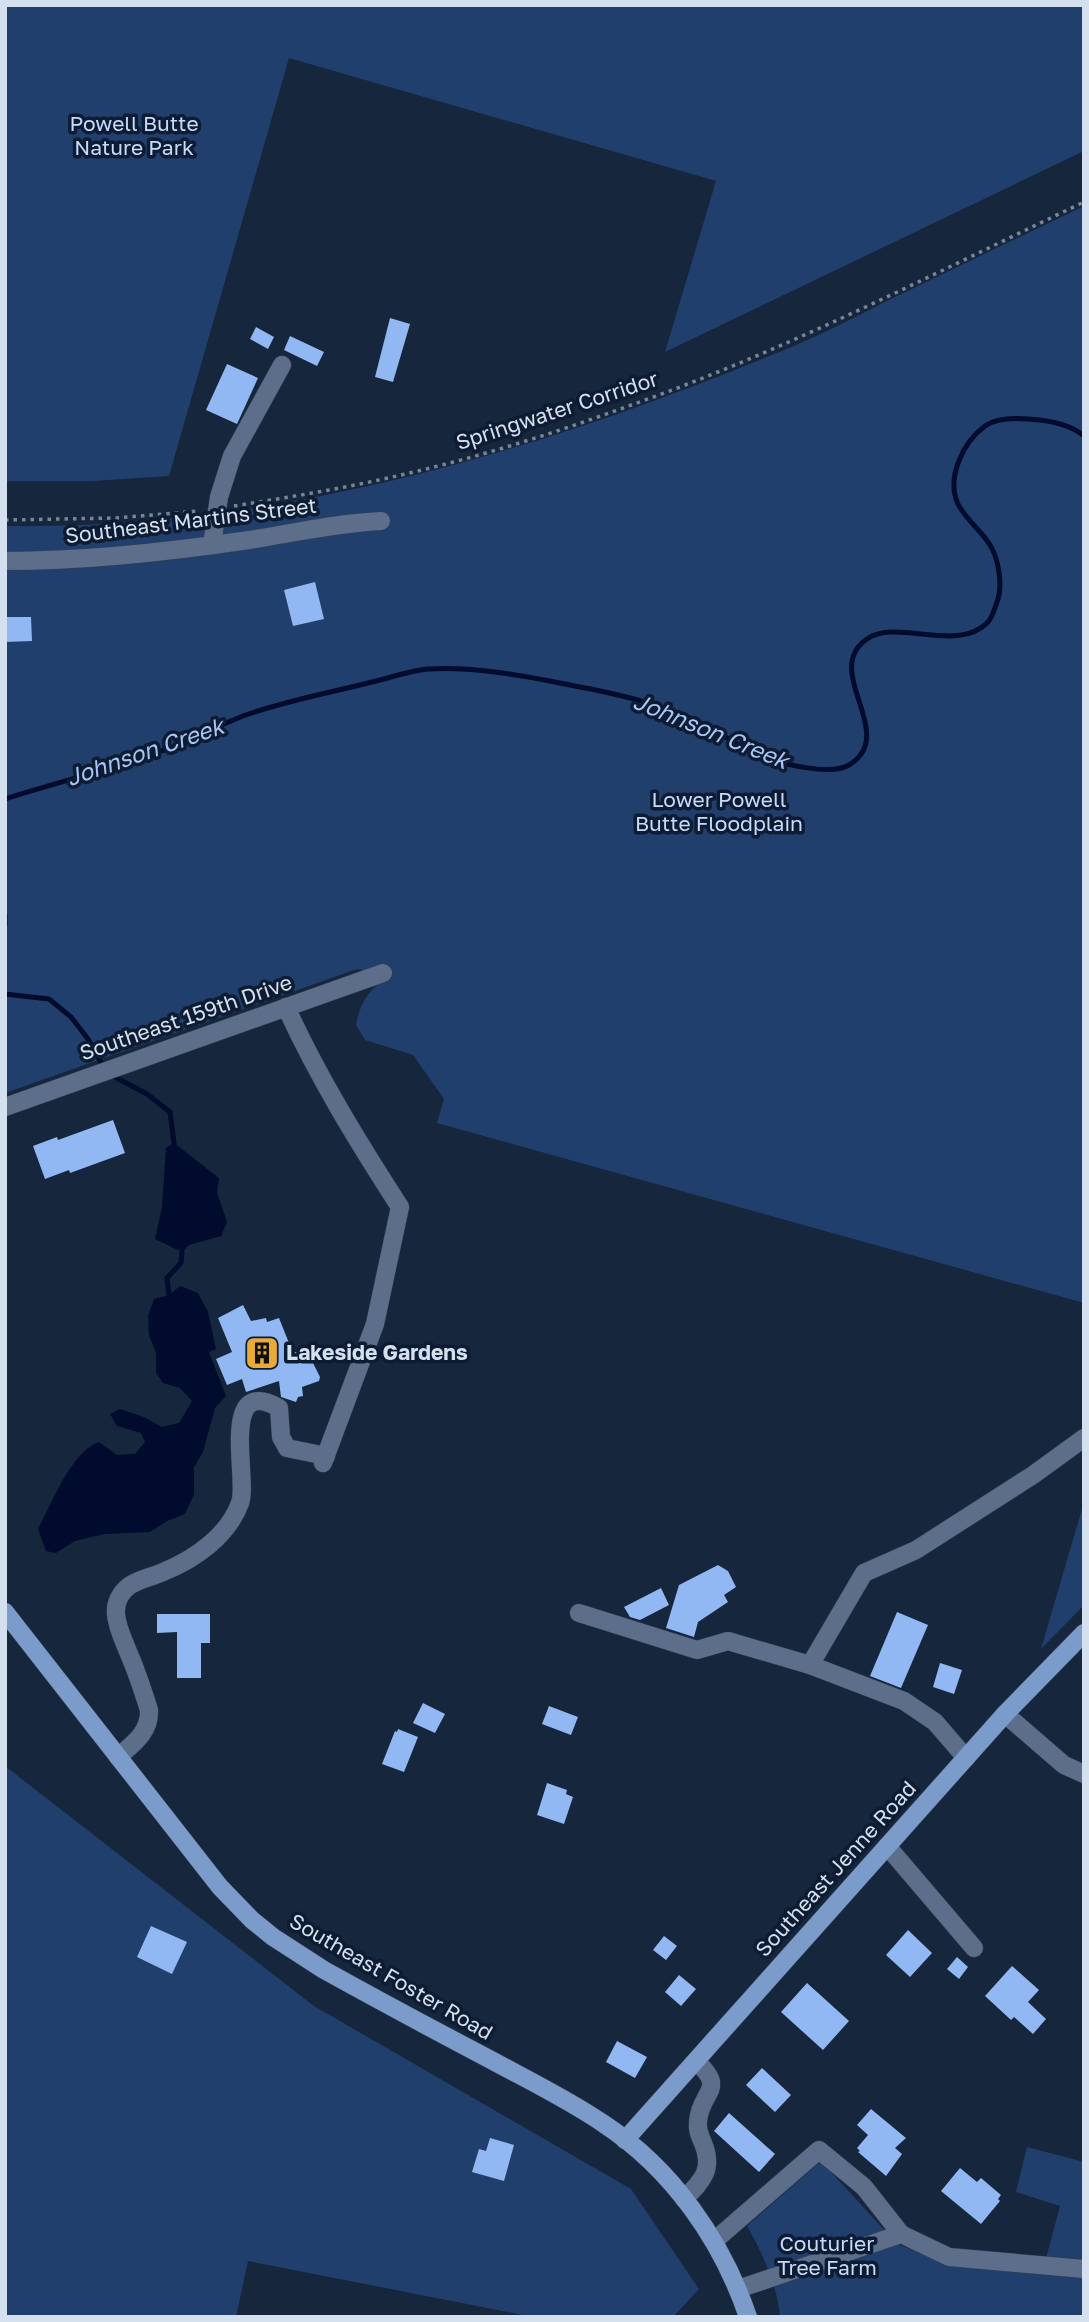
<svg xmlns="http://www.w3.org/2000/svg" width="1089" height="2322" font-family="'Golos Text',sans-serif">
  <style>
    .green { fill: #213f6c }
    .water { fill: #000b2d }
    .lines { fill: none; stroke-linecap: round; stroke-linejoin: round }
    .stream { stroke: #000b2d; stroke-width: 5 }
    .building { fill: #91b8f2 }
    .minor-casing { stroke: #354054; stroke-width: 19 }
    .major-casing { stroke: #354054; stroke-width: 19 }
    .path { stroke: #778597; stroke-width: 3.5; stroke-dasharray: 3.5 5; stroke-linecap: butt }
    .minor { stroke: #5c6e89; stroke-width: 18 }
    .major { stroke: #7b9bca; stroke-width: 18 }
    .labels { text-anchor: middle; stroke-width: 7; stroke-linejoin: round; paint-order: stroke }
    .park-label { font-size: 21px; fill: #c6dbfb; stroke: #0d1c32 }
    .street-label { font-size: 21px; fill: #d5e0ef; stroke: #0d1c32 }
    .poi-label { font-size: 21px; font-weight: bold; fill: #d5e0ef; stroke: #0d1c32; text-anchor: start }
    .water-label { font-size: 23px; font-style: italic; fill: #a7c6f5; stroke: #0d1c32 }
  </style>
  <rect width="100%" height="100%" fill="#16263c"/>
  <!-- green -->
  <g class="green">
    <path d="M5 5H1084V151L665 352 716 181 289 58 169 476 93 481H5Z"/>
    <path d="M1084 206V1303L437 1123 444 1099 413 1055 365 1040 356 1025C360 1003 368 990 387 978L386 974 357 969 5 1093V526C279 530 545 450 796 345 829 331 861 314 893 298 957 267 1020 237 1084 206Z"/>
    <path d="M1084 1502V1605L1041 1649Z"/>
    <path d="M5 1766 314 2006 631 2189 699 2289 673 2317H533L248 2261 236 2317H5Z"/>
    <path d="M1027 2147 1084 2162V2317H780C777 2284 763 2254 747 2226L821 2161 897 2244 942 2261 1042 2273 1060 2206 1016 2192Z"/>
  </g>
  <!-- water -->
  <g class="water">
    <path d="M174 1143 219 1178 217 1193 227 1222 221 1236 189 1245 182 1252 155 1239 162 1207 166 1148Z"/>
    <path d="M180 1286 198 1293 208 1312 216 1349 209 1352 226 1396 215 1408 203 1452 194 1467V1494L185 1514 167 1521 150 1532 104 1534 75 1541 56 1553 46 1551 38 1529C52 1503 71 1452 99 1442L117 1455 135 1454 145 1442 141 1433 117 1426 110 1414 120 1409 144 1417 162 1427 179 1423 192 1401 180 1388 163 1383 156 1373V1353L149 1335 148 1316 154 1299 169 1295Z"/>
  </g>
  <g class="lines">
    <!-- stream -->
    <g class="stream">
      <path d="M5 799C62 781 120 767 175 746 198 737 220 725 243 716 284 701 329 693 372 682 390 678 411 670 429 669 484 666 538 679 591 689 624 696 659 704 690 718 715 729 737 746 762 756 781 764 831 776 849 765 900 734 820 671 867 639 896 618 958 654 988 622 992 618 995 608 997 602 1003 587 999 559 990 545 981 530 966 520 958 504 946 478 963 442 985 426 996 418 1015 418 1028 419 1046 420 1070 424 1084 436"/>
      <path d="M5 915V925"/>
      <path d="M5 994 49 999 71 1017 88 1039 104 1068"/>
      <path d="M111 1075 147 1094 170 1112 174 1143"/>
      <path d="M169 1295 167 1278 181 1263 182 1252"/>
    </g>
  </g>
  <!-- building -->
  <g class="building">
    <path d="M390 318 410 324 393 382 375 377Z"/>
    <path d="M256 327 274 337 268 349 250 339Z"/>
    <path d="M290 336 324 352 317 366 284 350Z"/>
    <path d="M227 364 258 378 237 424 206 410Z"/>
    <path d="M315 582 324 619 293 626 284 590Z"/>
    <path d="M5 617H31L32 641 5 642Z"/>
    <path d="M113 1120 125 1153 70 1173 69 1170 45 1179 33 1146 57 1137 58 1140Z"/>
    <path d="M243 1305 251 1321 266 1318 267 1322 279 1318 293 1353 303 1350 312 1361 320 1377 319 1381 302 1387 303 1396 298 1397 296 1402 281 1397 279 1381 246 1392 242 1379 227 1385 216 1359 232 1352 218 1318Z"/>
    <path d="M718 1565 728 1571 736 1587 724 1595 728 1602 698 1622 694 1637 666 1628 679 1585Z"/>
    <path d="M661 1588 669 1605 640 1620 630 1617 624 1607Z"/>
    <path d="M897 1612 928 1625 901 1688 870 1676Z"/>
    <path d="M157 1614H210V1643H201V1678H177V1632L157 1633Z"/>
    <path d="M940 1663 962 1670 954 1694 933 1687Z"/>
    <path d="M423 1703 445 1714 435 1733 413 1723Z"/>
    <path d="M549 1706 578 1717 571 1735 542 1724Z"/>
    <path d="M398 1729 418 1737 404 1772 382 1764 395 1731 397 1732Z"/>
    <path d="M547 1783 567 1790 566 1794 573 1797 564 1824 537 1815Z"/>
    <path d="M151 1926 187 1942 172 1974 137 1957Z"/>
    <path d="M908 1930 932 1953 910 1977 886 1955Z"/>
    <path d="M664 1936 677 1946 666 1960 653 1950Z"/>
    <path d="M957 1957 968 1967 959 1979 947 1969Z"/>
    <path d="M1012 1966 1039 1990 1028 2002 1046 2019 1033 2034 1014 2017 1011 2020 985 1996Z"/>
    <path d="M679 1975 696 1989 681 2006 665 1992Z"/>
    <path d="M807 1983 849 2021 823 2050 781 2012Z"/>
    <path d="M617 2041 647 2057 635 2078 606 2062Z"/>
    <path d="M762 2068 791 2095 775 2112 746 2085Z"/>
    <path d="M871 2109 906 2138 895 2148 902 2154 886 2176 858 2152 860 2151 857 2148 868 2135 857 2125Z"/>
    <path d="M729 2113 775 2154 759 2172 714 2131Z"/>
    <path d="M490 2138 514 2145 504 2181 472 2172 479 2149 486 2151Z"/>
    <path d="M960 2168 977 2182 981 2178 1001 2195 998 2199 1000 2201 981 2224 941 2191Z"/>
  </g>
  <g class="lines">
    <!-- minor casing -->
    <g class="minor-casing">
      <g id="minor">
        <path d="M212 545 219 497 232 456 282 365"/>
        <path d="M5 561C87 561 168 552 249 540 294 533 337 523 381 521"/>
        <path d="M286 1007C318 1077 358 1142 400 1207L375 1324 323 1463"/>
        <path d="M5 1107 383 973"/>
        <path d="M579 1613 697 1650 728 1641 810 1665 904 1701 935 1722 966 1758"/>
        <path d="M810 1665 864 1573 916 1550 1033 1475 1084 1438"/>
        <path d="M1005 1714 1064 1765 1084 1774"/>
        <path d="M118 1757C134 1743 150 1732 149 1710 143 1691 137 1672 129 1654 124 1641 117 1628 116 1614 115 1603 120 1593 129 1586 139 1579 152 1577 163 1572 195 1559 228 1536 240 1503 249 1481 218 1373 279 1408L281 1437 287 1448 326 1456"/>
        <path d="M887 1846 974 1948"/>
        <path d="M684 2199C702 2181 714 2170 703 2143 700 2136 697 2130 698 2122 700 2090 728 2091 696 2061"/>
        <path d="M714 2241 819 2150 864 2187 901 2234"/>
        <path d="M738 2289 901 2234 949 2257 1084 2269"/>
      </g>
    </g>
    <!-- major casing -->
    <g class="major-casing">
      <g id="major">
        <path d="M5 1612 220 1887 252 1920 273 1937 324 1970C380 2001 436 2031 493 2061 530 2081 569 2100 604 2124 672 2169 722 2240 748 2317"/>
        <path d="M625 2140 1005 1714 1084 1633"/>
      </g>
    </g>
    <!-- path -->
    <g class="path">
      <path d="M234 506C290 497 346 488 401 475 480 457 558 432 634 404 789 349 935 273 1084 202"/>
      <path d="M5 520 116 518 199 511"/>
    </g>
    <!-- minor -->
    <use href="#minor" class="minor"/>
    <!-- major -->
    <use href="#major" class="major"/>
  </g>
  <!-- icons -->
  <defs>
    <g id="building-square" transform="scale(1.75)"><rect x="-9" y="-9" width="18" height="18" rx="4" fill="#e9aa38" stroke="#0d1c32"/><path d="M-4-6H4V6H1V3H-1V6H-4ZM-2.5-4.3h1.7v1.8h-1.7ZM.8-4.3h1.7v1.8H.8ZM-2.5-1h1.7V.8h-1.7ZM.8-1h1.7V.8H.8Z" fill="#111"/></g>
  </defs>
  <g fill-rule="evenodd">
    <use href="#building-square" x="262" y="1353"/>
  </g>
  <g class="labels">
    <!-- park labels -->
    <g class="park-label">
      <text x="134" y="131">Powell Butte<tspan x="134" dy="24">Nature Park</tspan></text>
      <text x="719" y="807">Lower Powell<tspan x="719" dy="24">Butte Floodplain</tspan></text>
      <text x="827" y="2251">Couturier<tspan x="827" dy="24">Tree Farm</tspan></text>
    </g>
    <!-- street labels -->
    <g class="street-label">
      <text transform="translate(557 411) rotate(-18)" y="7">Springwater Corridor</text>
      <text transform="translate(191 521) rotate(-7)" y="7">Southeast Martins Street</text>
      <text transform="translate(186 1018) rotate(-19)" y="7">Southeast 159th Drive</text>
      <text transform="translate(836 1869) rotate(-48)" y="7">Southeast Jenne Road</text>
      <text transform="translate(391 1977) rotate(30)" y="7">Southeast Foster Road</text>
    </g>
    <!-- poi labels -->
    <g class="poi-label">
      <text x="286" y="1360">Lakeside Gardens</text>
    </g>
    <!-- water labels -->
    <g class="water-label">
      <text transform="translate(711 731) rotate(22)" y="8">Johnson Creek</text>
      <text transform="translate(145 752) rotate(-19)" y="8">Johnson Creek</text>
    </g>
  </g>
  <!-- border -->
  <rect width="1089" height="2322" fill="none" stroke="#d5e0ef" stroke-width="14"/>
</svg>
